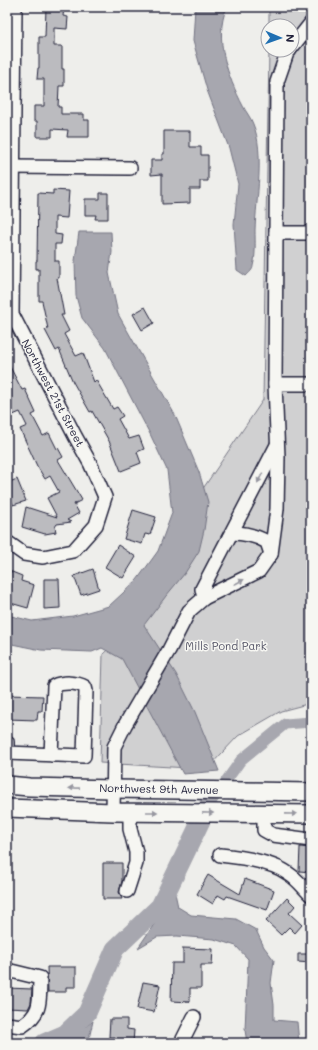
<svg xmlns="http://www.w3.org/2000/svg" width="318" height="1050" font-family="Mali,sans-serif">
  <style>
    .green { fill: #d0d0d1; stroke: #797986 }
    .water { fill: #a7a7af; stroke: #727281 }
    .lines { fill: none; stroke-linecap: round; stroke-linejoin: round }
    .canal { stroke: #a7a7af; stroke-width: 11 }
    .river { stroke: #a7a7af; stroke-width: 19 }
    .building { fill: #bbbbbf; stroke: #22223b }
    .minor-casing { stroke: #22223b; stroke-width: 16 }
    .major-casing { stroke: #22223b; stroke-width: 20 }
    .minor { stroke: #f6f6f2; stroke-width: 13 }
    .major { stroke: #f6f6f2; stroke-width: 17 }
    .oneway { fill: #9797a0 }
    .labels { text-anchor: middle; stroke-width: 3; stroke-linejoin: round; paint-order: stroke }
    .street-label { font-size: 11px; fill: #22223b; stroke: #f6f6f2 }
    .park-label { font-size: 11px; fill: #565668; stroke: #f6f6f2 }
  </style>
  <rect width="100%" height="100%" fill="#eeeeeb"/>
  <filter id="ink" filterUnits="userSpaceOnUse"><feTurbulence type="fractalNoise" baseFrequency=".025" numOctaves="2"/><feDisplacementMap in="SourceGraphic" scale="8" xChannelSelector="R" yChannelSelector="G"/><feConvolveMatrix kernelMatrix="1 2 1 2 8 2 1 2 1" color-interpolation-filters="sRGB"/></filter>
  <g filter="url(#ink)">
    <!-- green -->
    <path class="green" d="M269 7H311V703L281 711 238 736 207 769 100 763 103 654 142 617 200 493 263 400 269 50H292V26H269Z"/>
    <!-- water -->
    <g class="water">
      <path d="M195 7H227C213 38 228 77 243 106 246 112 251 118 253 124 265 152 256 200 255 230 255 242 256 255 253 266 253 270 249 273 246 276L237 270 234 224 238 184 229 148 207 90 193 41Z"/>
      <path d="M79 232H111L112 252 109 273 118 314 175 415 199 472 208 502 204 530 199 551 185 573 166 596 144 625 176 674 195 712 219 771 183 774 122 659 102 648 92 652 41 650 7 643V615L32 621 73 616 109 606 137 580 158 551 172 513 167 470 151 436 105 348 82 318 76 296 75 261Z"/>
      <path d="M175 893 178 907 191 915 236 919 256 930 264 947 274 960 271 983 274 1005V1020L297 1022 299 1043H247L245 1030 248 959 236 946 214 939 177 936 157 937 138 948Z"/>
      <path d="M93 1021 88 1043H64Z"/>
    </g>
    <g class="lines">
      <!-- canal -->
      <path class="canal" d="M208 806 241 760 285 724 311 722"/>
      <!-- river -->
      <path class="river" d="M44 1043 65 1034 87 1013 115 949 160 906 208 806"/>
    </g>
    <!-- building -->
    <g class="building">
      <path d="M46 7H64L63 16 68 17 67 29 54 28V46H62V69H64V86H59L58 107H61V114H84V120H89V137H67L68 130 52 129V137H37V121H34V106H44V79H37L38 68H39V37H45Z"/>
      <path d="M164 131H190V147H201V155H208V181H200V189H190V203L162 204V174L151 175V160H162V154H164Z"/>
      <path d="M53 190 69 191 67 218 55 217V234L62 235 61 244H55V261H59V278H57L64 315H61L69 331 64 334 76 356 83 353 94 382 96 380 113 409 117 407 123 416 118 419 129 439 139 436 144 449 137 452 141 463 121 471 109 441 92 411 90 412 73 382 59 349 56 351 45 330 48 329 42 301H39V269H36V261H37L38 193 53 194Z"/>
      <path d="M100 193H108V219H95L96 215H85V199H100Z"/>
      <path d="M145 307 154 323 142 330 133 314Z"/>
      <path d="M7 361 22 390 25 389 36 413 32 415 43 436 49 433 57 449 58 448 63 457 58 460 82 500 74 504 79 513 67 520 71 522 57 524 55 527 56 532 45 534 22 527 26 507 57 517 47 498 59 492 50 476 45 479 37 466 20 429 27 426 20 412 13 415 7 403Z"/>
      <path d="M17 479 26 501 13 505 10 497 7 499V483Z"/>
      <path d="M133 510 156 517 150 535 145 534 142 544 124 539Z"/>
      <path d="M118 545 136 557 123 578 105 567Z"/>
      <path d="M93 569 99 589 81 595 74 576Z"/>
      <path d="M7 570 22 576 21 581 34 585 28 608 7 602Z"/>
      <path d="M44 579H59L60 608 44 609Z"/>
      <path d="M7 695 43 696 42 711H38L37 720 7 719Z"/>
      <path d="M300 847 311 848V872L299 871Z"/>
      <path d="M103 863H122V881L119 892 122 899H103Z"/>
      <path d="M208 875 240 894 245 879 274 890 267 910 227 896 225 899 218 895 213 904 197 894Z"/>
      <path d="M287 898 295 906 289 913 302 925 295 933 289 927 281 935 266 921Z"/>
      <path d="M183 948 213 949 212 965H201V988H190V1002L171 1001 172 963H183Z"/>
      <path d="M298 954H311V963L298 962Z"/>
      <path d="M47 967H76V987H66V992H48Z"/>
      <path d="M143 982 160 985 154 1012 137 1009Z"/>
      <path d="M7 988 32 989 31 1003 28 1009 7 1008Z"/>
      <path d="M110 1019H127V1029L134 1030 133 1043H115V1037H109Z"/>
    </g>
    <g class="lines">
      <!-- minor casing -->
      <g class="minor-casing">
        <g id="minor">
          <path d="M292 47 311 23"/>
          <path d="M7 167 130 168"/>
          <path d="M276 233H307"/>
          <path d="M275 384H307"/>
          <path d="M232 533C245 533 255 535 267 542L271 554"/>
          <path d="M7 542 24 554 43 557 73 551 96 525 105 497 90 463 75 436 12 314 15 7"/>
          <path d="M204 598 202 589 277 445"/>
          <path d="M7 742V750"/>
          <path d="M7 753 84 756 86 691 85 687C77 682 62 682 54 686L51 755"/>
          <path d="M113 812 114 747 125 725 169 650 189 611 204 598 259 571 271 554 277 509 278 457 275 384 277 82 287 53 290 50"/>
          <path d="M264 814V830L273 835 311 840"/>
          <path d="M220 855C240 857 273 862 289 874 297 879 304 888 311 895"/>
          <path d="M127 891 136 863V852L130 829V812"/>
          <path d="M7 970 40 978C39 1000 43 1012 22 1026L7 1024"/>
          <path d="M181 1043 194 1017"/>
        </g>
      </g>
      <!-- major casing -->
      <g class="major-casing">
        <g id="major">
          <path d="M7 785 29 787 113 789 311 792"/>
          <path d="M7 808 113 812 311 814"/>
        </g>
      </g>
      <!-- minor -->
      <use href="#minor" class="minor"/>
      <!-- major -->
      <use href="#major" class="major"/>
    </g>
    <!-- one-way arrows -->
    <defs><path id="oneway-solid" d="M-6-.8H1V-3.2L6.5 0L1 3.2V.8H-6Z"/></defs>
    <g class="oneway">
      <use href="#oneway-solid" transform="translate(260 478) rotate(117)"/>
      <use href="#oneway-solid" transform="translate(239 582) rotate(-28)"/>
      <use href="#oneway-solid" transform="translate(74 788) rotate(-179)"/>
      <use href="#oneway-solid" transform="translate(152 812)"/>
      <use href="#oneway-solid" transform="translate(208 813) rotate(1)"/>
      <use href="#oneway-solid" transform="translate(291 814) rotate(1)"/>
    </g>
  </g>
  <g class="labels">
    <!-- street labels -->
    <g class="street-label">
      <text transform="translate(53 393) rotate(62)" y="4">Northwest 21st Street</text>
      <text transform="translate(159 789) rotate(1)" y="4">Northwest 9th Avenue</text>
    </g>
    <!-- park labels -->
    <g class="park-label">
      <text x="226" y="650">Mills Pond Park</text>
    </g>
  </g>
  <!-- margin -->
  <rect width="318" height="1050" fill="none" stroke="#f6f6f2" stroke-width="24"/>
  <rect x="12" y="12" width="294" height="1026" fill="none" stroke="#22223b" stroke-width="1.5" filter="url(#ink)"/>
  <!-- north arrow -->
  <g transform="translate(280 38) rotate(92)"><circle r="19" fill="#f6f6f2" stroke="#a1a1a9"/>
  <path d="M0-3L7 15L0 10L-7 15Z" fill="#1f6fb2"/>
  <text y="-6" font-size="11" font-weight="bold" text-anchor="middle" fill="#22223b">N</text>
  </g>
</svg>
